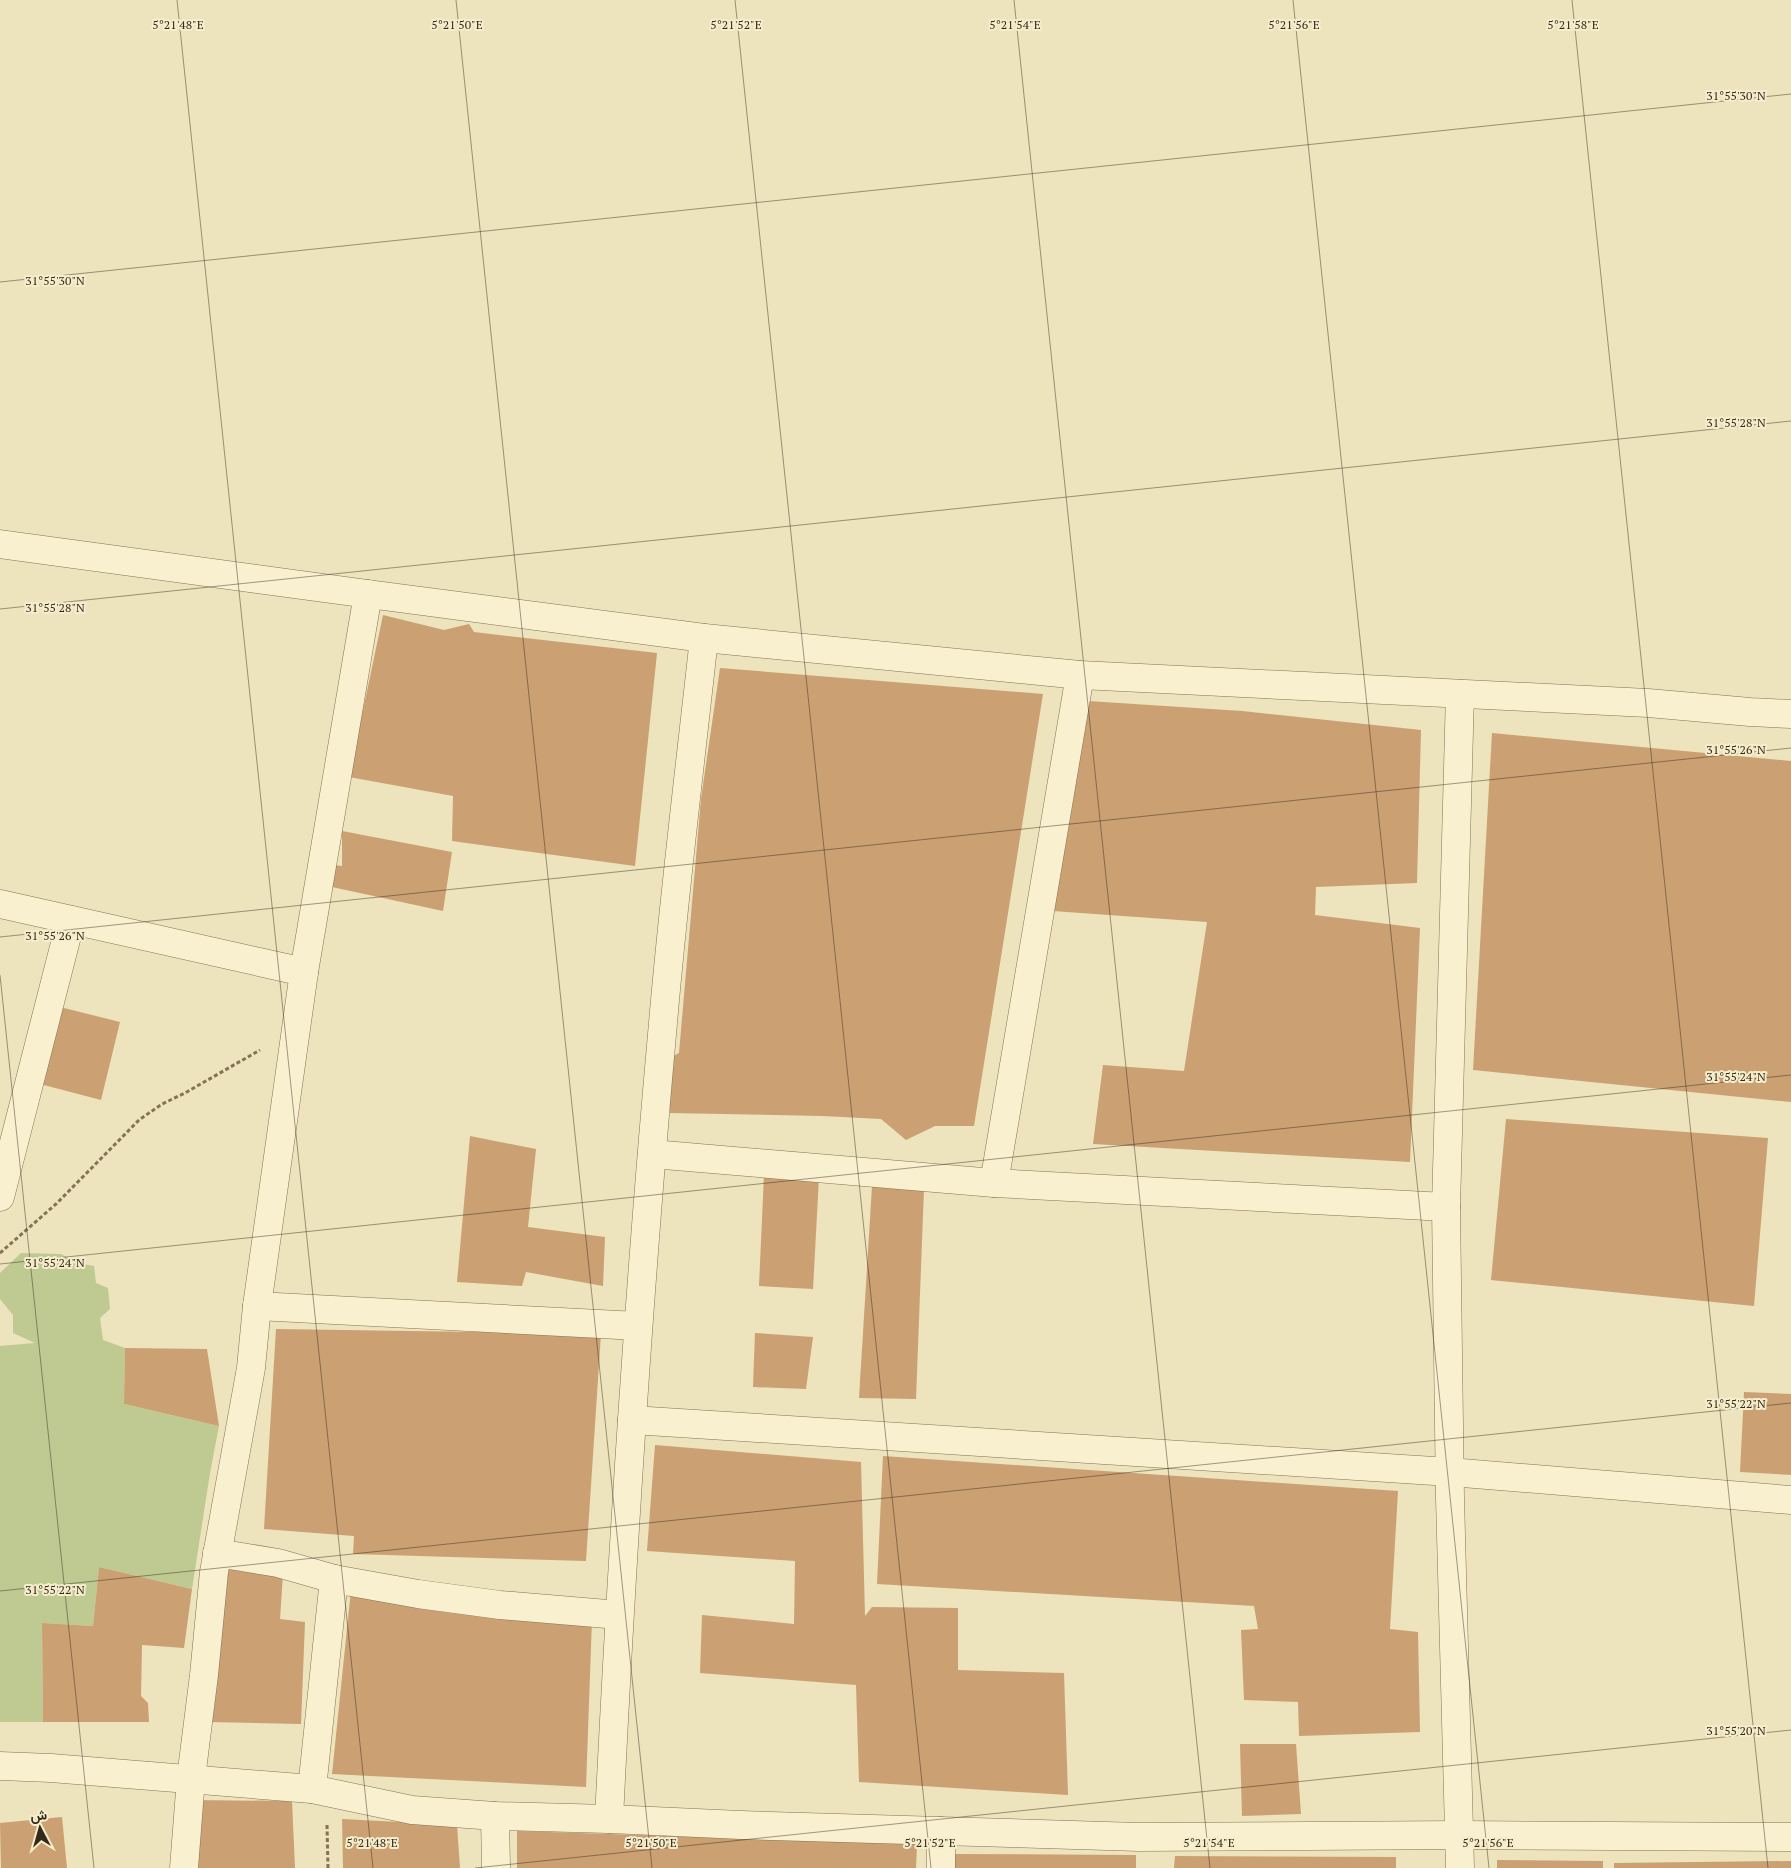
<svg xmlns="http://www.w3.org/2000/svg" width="1791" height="1868" font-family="'PT Serif',Vazirmatn,serif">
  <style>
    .green { fill: #beca91 }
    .building { fill: #cba072 }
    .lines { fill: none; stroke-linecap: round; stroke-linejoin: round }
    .minor-casing { stroke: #847356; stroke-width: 29 }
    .path { stroke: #847356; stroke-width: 3; stroke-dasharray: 4 2.5; stroke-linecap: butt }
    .minor { stroke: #f8f0cf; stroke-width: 28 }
    .ticks { fill: none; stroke: #33291b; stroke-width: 1; stroke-opacity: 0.45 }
    .ticks-label { font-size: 12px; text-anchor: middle; fill: #33291b; stroke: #f5edcb; stroke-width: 4; stroke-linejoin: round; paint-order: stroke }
  </style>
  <rect width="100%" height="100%" fill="#ede3bc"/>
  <!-- green -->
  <path class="green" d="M21 1253 61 1254 77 1263 94 1266 96 1283 108 1288 110 1309 100 1318 103 1340 125 1348 124 1404 219 1426 210 1473 192 1589 99 1567 93 1626 42 1623 43 1722H0V1346L35 1343 13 1333V1315L0 1299V1273Z"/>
  <!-- building -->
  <g class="building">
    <path d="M383 615 444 630 469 624 474 632 657 653 635 866 452 841 453 796 349 777Z"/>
    <path d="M720 668 1043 694 974 1126H935L906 1140 881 1119 822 1116 670 1113 668 1059 679 1053 701 799Z"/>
    <path d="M1088 701 1242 711 1421 730 1417 883 1316 887 1315 915 1420 928 1410 1162 1093 1144 1103 1065 1184 1071 1207 922 1053 911Z"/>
    <path d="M1492 733 1791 761V1102L1473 1070Z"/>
    <path d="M342 831 452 852 443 911 332 887 334 865 342 866Z"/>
    <path d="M60 1007 120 1022 101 1100 40 1084Z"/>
    <path d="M1506 1119 1768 1138 1754 1306 1491 1280Z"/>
    <path d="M470 1136 536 1149 528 1227 605 1237 603 1286 526 1272 522 1286 457 1282Z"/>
    <path d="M764 1174 819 1177 813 1289 759 1286Z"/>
    <path d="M872 1186 924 1188 916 1399 859 1398Z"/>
    <path d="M276 1329 601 1334 586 1561 353 1554 354 1536 264 1529Z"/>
    <path d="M755 1333 813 1337 806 1389 753 1387Z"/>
    <path d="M125 1348 207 1349 219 1426 124 1404Z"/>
    <path d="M1744 1392 1791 1394V1475L1740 1472Z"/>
    <path d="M655 1445 861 1462 865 1616 872 1607 958 1608V1670L1064 1673 1068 1795 859 1782 856 1685 700 1673 702 1615 794 1624 795 1561 647 1551Z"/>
    <path d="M883 1456 1398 1491 1390 1629 1418 1632 1420 1732 1299 1736 1298 1702 1244 1700 1241 1630 1258 1629 1254 1606 877 1584Z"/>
    <path d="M99 1567 192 1589 184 1648 142 1645 141 1696 148 1703 149 1722H43L42 1623 93 1626Z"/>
    <path d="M224 1568 283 1574 280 1619 305 1622 301 1724 209 1722Z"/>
    <path d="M351 1590 592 1619 586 1787 332 1774Z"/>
    <path d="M1240 1744H1296L1301 1814 1242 1816Z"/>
    <path d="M192 1800 292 1801 295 1868H194Z"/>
    <path d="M62 1817 67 1868H1L0 1823Z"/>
    <path d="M342 1819 457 1825 460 1868H343Z"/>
    <path d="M517 1831 917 1844 916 1868H517Z"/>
    <path d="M950 1854 1136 1855V1868H950Z"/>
    <path d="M1175 1856 1396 1857V1868H1174Z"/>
    <path d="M1497 1860 1603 1861V1868H1497Z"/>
    <path d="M1791 1861V1868H1614V1863Z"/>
  </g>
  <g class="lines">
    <!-- minor casing -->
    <g class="minor-casing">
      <g id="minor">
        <path d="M0 544 368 594 704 638 1080 675 1648 703 1750 712 1791 714"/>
        <path d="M1460 694 1446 1207 1450 1498 1460 1868"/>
        <path d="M0 904 304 972"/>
        <path d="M652 1154 994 1183 1446 1207"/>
        <path d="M994 1183 1080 675"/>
        <path d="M0 1197 71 920"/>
        <path d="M257 1306 638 1326"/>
        <path d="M632 1420 1450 1472 1791 1500"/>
        <path d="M217 1553 278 1563 334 1579 418 1594 500 1605 619 1615"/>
        <path d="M0 1766 51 1768 312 1789 412 1810 495 1816 609 1819 741 1825 1139 1837 1460 1835 1791 1837"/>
        <path d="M312 1789 334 1579"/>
        <path d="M495 1816 496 1868"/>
        <path d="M609 1819C622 1553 639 1288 663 1023 674 894 690 766 704 638"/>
        <path d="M184 1868 191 1778 204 1675 214 1572 251 1368 257 1306 304 972 368 594"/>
        <path d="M941 1868V1831"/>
      </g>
    </g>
    <!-- path -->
    <g class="path">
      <path d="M0 1253 56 1204 139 1120 162 1104 185 1093 260 1050"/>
      <path d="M327 1825 328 1868"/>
    </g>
    <!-- minor -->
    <use href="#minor" class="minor"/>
  </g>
  <!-- ticks -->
  <path class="ticks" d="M177 0 373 1868M456 0 652 1868M735 0 931 1868M1014 0 1210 1868M1293 0 1489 1868M1572 0 1768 1868M0 282 1791 94M0 609 1791 421M0 937 1791 748M0 975 94 1868M0 1264 1791 1075M0 1591 1791 1403M475 1868 1791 1730"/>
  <g class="ticks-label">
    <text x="178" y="29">5°21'48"E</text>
    <text x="457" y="29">5°21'50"E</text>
    <text x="736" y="29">5°21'52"E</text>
    <text x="1015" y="29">5°21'54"E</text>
    <text x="1294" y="29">5°21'56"E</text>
    <text x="1573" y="29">5°21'58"E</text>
    <text x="1736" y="100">31°55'30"N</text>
    <text x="55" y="285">31°55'30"N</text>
    <text x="1736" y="427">31°55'28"N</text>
    <text x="55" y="612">31°55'28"N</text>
    <text x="1736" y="754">31°55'26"N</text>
    <text x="55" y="940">31°55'26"N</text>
    <text x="1736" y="1081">31°55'24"N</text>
    <text x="55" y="1267">31°55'24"N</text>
    <text x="1736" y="1408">31°55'22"N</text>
    <text x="55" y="1594">31°55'22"N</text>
    <text x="1736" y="1735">31°55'20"N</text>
    <text x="372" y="1847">5°21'48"E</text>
    <text x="651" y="1847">5°21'50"E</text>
    <text x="930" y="1847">5°21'52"E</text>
    <text x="1209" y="1847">5°21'54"E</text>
    <text x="1488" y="1847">5°21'56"E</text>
  </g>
  <!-- north arrow -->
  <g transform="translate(40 1828) rotate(354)" stroke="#f5edcb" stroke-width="4" paint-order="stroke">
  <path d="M0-4L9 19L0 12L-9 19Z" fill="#33291b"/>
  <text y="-8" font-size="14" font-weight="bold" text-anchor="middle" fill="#33291b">ش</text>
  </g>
</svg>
